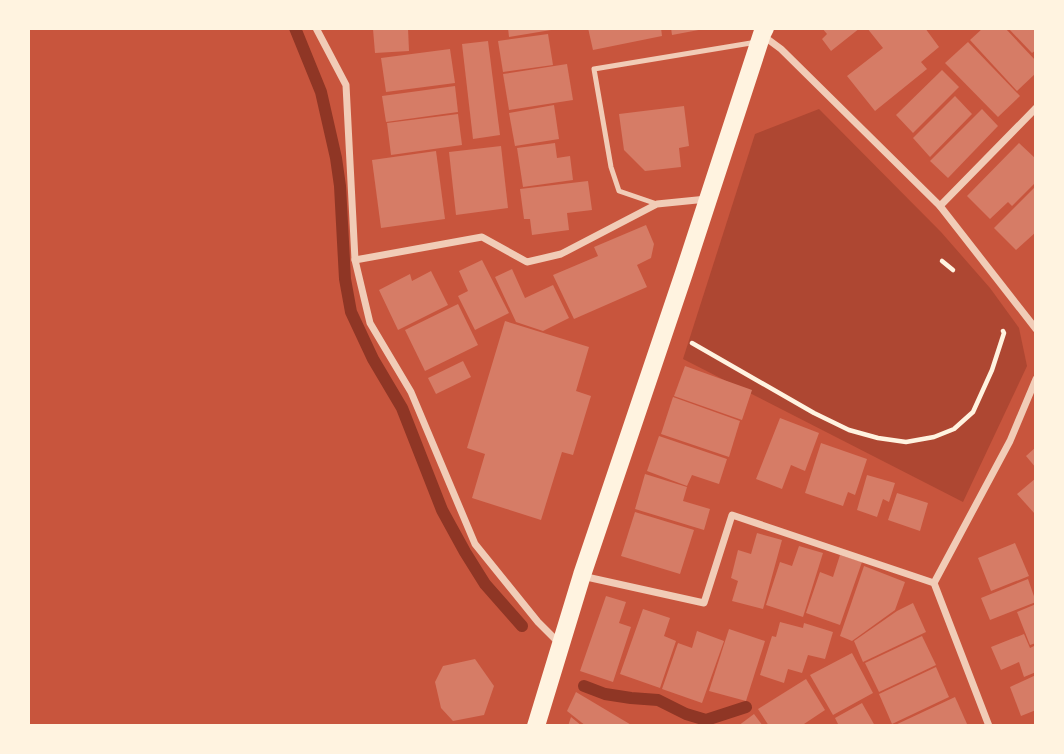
<svg xmlns="http://www.w3.org/2000/svg" width="1064" height="754" font-family="Barlow,sans-serif">
  <style>
    .green { fill: #ae4732 }
    .lines { fill: none; stroke-linecap: round; stroke-linejoin: round }
    .stream { stroke: #8f3625; stroke-width: 12 }
    .building { fill: #d67c66 }
    .path { stroke: #fff3e0; stroke-width: 4.5 }
    .service { stroke: #f1ccb7; stroke-width: 5 }
    .minor { stroke: #f1ccb7; stroke-width: 7 }
    .primary { stroke: #fff3e0; stroke-width: 18 }
  </style>
  <rect width="100%" height="100%" fill="#c8553d"/>
  <!-- green -->
  <path class="green" d="M819 109 941 232 990 288 1019 328 1027 366 963 502 683 359 755 134Z"/>
  <g class="lines">
    <!-- stream -->
    <g class="stream">
      <path d="M295 28 321 92 336 158 340 186 345 279 351 312 373 359 402 408 442 510 465 552 485 584 522 626"/>
      <path d="M584 686 605 694 631 698 658 700 686 714 706 720 746 707"/>
    </g>
  </g>
  <!-- building -->
  <g class="building">
    <path d="M408 28 409 51 375 53 373 29Z"/>
    <path d="M508 28H557V29L509 37Z"/>
    <path d="M588 28H661L662 36 593 50Z"/>
    <path d="M671 28H704V29L672 35Z"/>
    <path d="M822 28H860L831 51 822 39 827 34Z"/>
    <path d="M867 28H925L939 47 921 62 927 69 875 111 847 76 883 48Z"/>
    <path d="M983 28H1005L1036 61V73L1017 91 970 40Z"/>
    <path d="M1008 28H1036V50L1032 53Z"/>
    <path d="M548 34 553 65 503 72 498 41Z"/>
    <path d="M488 41 500 135 473 139 462 44Z"/>
    <path d="M968 42 1020 96 998 117 945 63Z"/>
    <path d="M450 49 455 83 386 92 381 58Z"/>
    <path d="M567 64 573 100 509 110 503 74Z"/>
    <path d="M942 70 959 87 913 133 896 115Z"/>
    <path d="M455 86 458 112 386 122 382 96Z"/>
    <path d="M955 96 972 114 930 157 913 138Z"/>
    <path d="M554 105 559 139 515 146 509 113Z"/>
    <path d="M684 106 689 146 679 148 681 167 645 171 624 150 619 114Z"/>
    <path d="M982 109 998 126 948 178 930 161Z"/>
    <path d="M458 114 462 145 391 155 387 123Z"/>
    <path d="M555 143 557 158 570 156 573 180 523 187 517 148Z"/>
    <path d="M1019 143 1036 159V182L1012 206 1008 202 990 219 967 196Z"/>
    <path d="M501 146 508 208 456 215 449 152Z"/>
    <path d="M436 151 445 219 381 228 372 160Z"/>
    <path d="M588 181 592 210 567 213 569 230 532 235 530 219H524L520 189Z"/>
    <path d="M1036 186V232L1016 250 994 228Z"/>
    <path d="M646 225 654 244 651 258 637 265 647 287 574 319 553 275 598 256 594 247Z"/>
    <path d="M482 260 509 313 475 330 458 296 468 291 459 271Z"/>
    <path d="M512 269 525 298 553 285 569 318 543 331 516 322 495 277Z"/>
    <path d="M431 271 448 305 398 330 379 290 410 274 412 281Z"/>
    <path d="M458 304 478 345 425 371 405 330Z"/>
    <path d="M505 321 589 347 576 391 591 396 573 455 562 452 541 520 472 498 485 454 467 448Z"/>
    <path d="M463 361 471 377 436 394 428 378Z"/>
    <path d="M685 366 752 390 742 420 674 396Z"/>
    <path d="M673 397 740 421 729 457 661 434Z"/>
    <path d="M780 418 819 433 805 471 791 465 782 489 756 479Z"/>
    <path d="M659 436 727 459 719 484 692 475 687 486 647 471Z"/>
    <path d="M821 443 867 459 855 495 848 492 843 506 805 493Z"/>
    <path d="M1036 447V468L1026 456Z"/>
    <path d="M645 474 687 487 683 501 710 509 704 530 635 509Z"/>
    <path d="M867 475 895 483 889 502 883 499 877 517 857 510Z"/>
    <path d="M1036 478V513L1035 514 1017 494Z"/>
    <path d="M897 493 928 503 920 531 888 520Z"/>
    <path d="M635 512 694 530 680 574 621 556Z"/>
    <path d="M757 533 782 540 763 609 732 601 738 581 731 578 738 550 751 554Z"/>
    <path d="M1015 543 1029 576 991 591 978 558Z"/>
    <path d="M799 546 823 553 803 617 766 605 780 562 792 566Z"/>
    <path d="M840 555 862 562 840 625 806 613 820 572 833 577Z"/>
    <path d="M864 566 905 582 895 610 852 641 840 636Z"/>
    <path d="M1028 579 1036 602 990 620 981 598Z"/>
    <path d="M606 596 626 602 619 623 631 627 613 682 580 671Z"/>
    <path d="M913 603 926 632 863 662 854 641 897 611Z"/>
    <path d="M1036 604V643L1030 645 1017 612Z"/>
    <path d="M643 609 670 618 664 636 676 641 660 688 620 674Z"/>
    <path d="M780 622 803 628 804 623 833 632 825 659 808 655 802 673 788 669 784 683 760 675 772 636 776 637Z"/>
    <path d="M729 629 765 641 746 701 709 691Z"/>
    <path d="M697 631 724 641 702 703 662 689 678 643 692 648Z"/>
    <path d="M1024 634 1030 648 1036 645V672L1024 677 1019 662 1001 670 991 647Z"/>
    <path d="M922 636 936 665 879 692 865 663Z"/>
    <path d="M852 653 873 693 833 715 810 675Z"/>
    <path d="M475 659 494 686 484 715 453 721 441 708 435 682 443 666Z"/>
    <path d="M936 667 949 697 892 724 879 694Z"/>
    <path d="M1036 675V710L1021 716 1010 687Z"/>
    <path d="M806 679 825 710 801 726H769L758 709Z"/>
    <path d="M576 692 633 726H586L567 711Z"/>
    <path d="M955 697 967 724 963 726H893Z"/>
    <path d="M862 703 875 726H839L835 718Z"/>
    <path d="M754 714 763 726H738Z"/>
    <path d="M571 717 582 726H568Z"/>
  </g>
  <g class="lines">
    <!-- path -->
    <g class="path">
      <path d="M942 261 953 270"/>
      <path d="M692 343 814 413 849 430 878 438 906 442 934 437 954 429 973 412 992 370 1004 333 1003 331"/>
    </g>
    <!-- service -->
    <path class="service" d="M657 204 619 191 611 167 594 69 757 42"/>
    <!-- minor -->
    <g class="minor">
      <path d="M316 28 346 85 355 260 370 323 411 392 475 544 538 622 560 644"/>
      <path d="M762 35 781 49 940 206 1036 329"/>
      <path d="M940 206 1036 108"/>
      <path d="M355 260 482 237 527 262 561 254 657 204 707 199"/>
      <path d="M582 576 704 603 732 515 934 583 989 726"/>
      <path d="M934 583 1010 441 1036 379"/>
    </g>
    <!-- primary -->
    <path class="primary" d="M536 726 582 575 684 273 762 34 765 28"/>
  </g>
  <!-- border -->
  <rect width="1064" height="754" fill="none" stroke="#fff3e0" stroke-width="60"/>
</svg>
